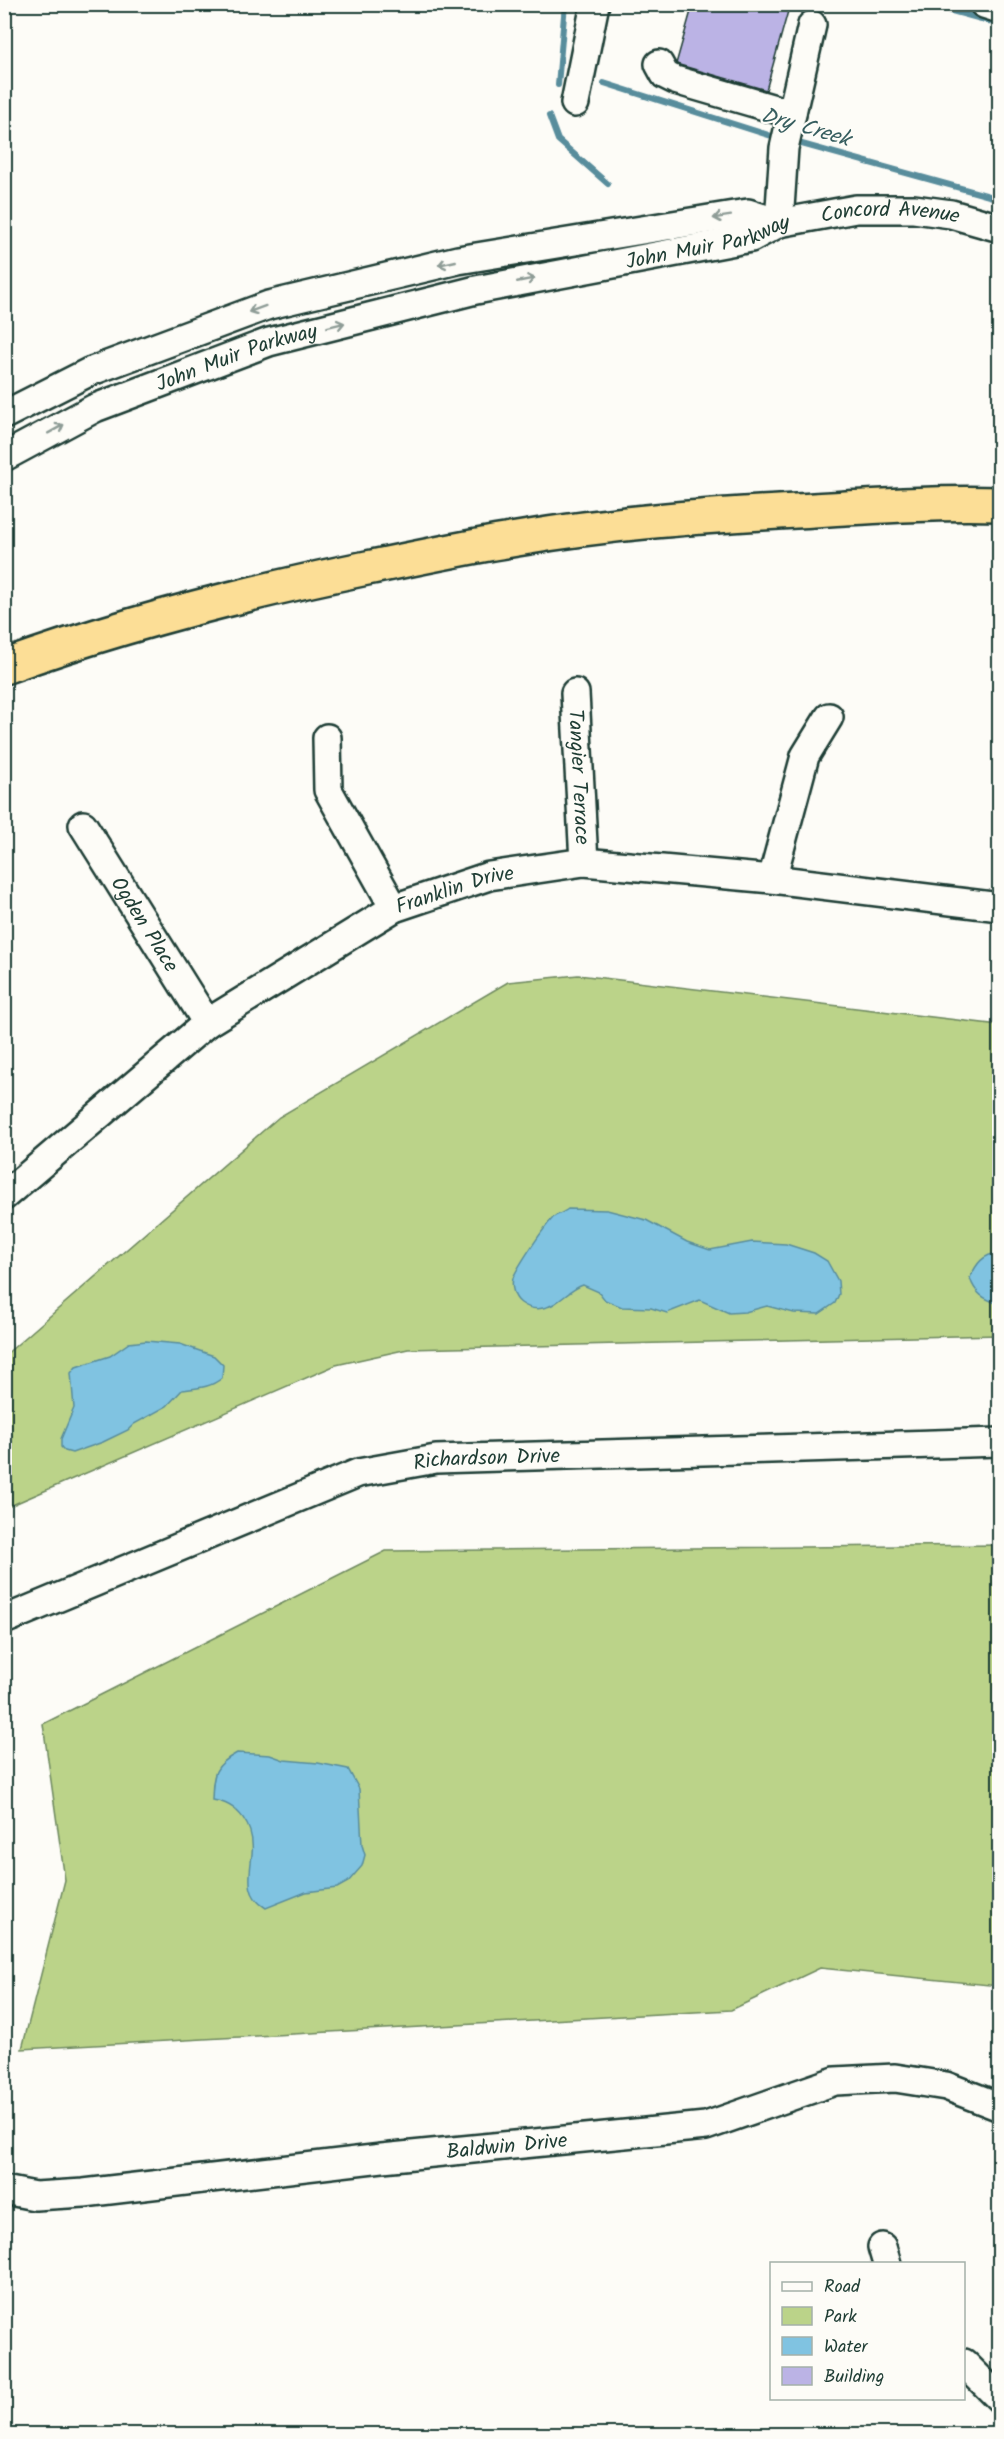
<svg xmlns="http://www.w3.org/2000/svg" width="1004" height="2439" font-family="Kalam,sans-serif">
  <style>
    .green { fill: #bbd389; stroke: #6d885e; stroke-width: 1.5 }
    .water { fill: #80c3e1; stroke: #598d9c; stroke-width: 1.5 }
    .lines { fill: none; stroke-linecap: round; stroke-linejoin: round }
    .stream { stroke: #598d9c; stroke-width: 6 }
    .building { fill: #bbb3e5; stroke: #1f3d34; stroke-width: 1.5 }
    .minor-casing { stroke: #1f3d34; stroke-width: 32 }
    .highway-casing { stroke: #1f3d34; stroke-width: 38 }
    .minor { stroke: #fdfcf7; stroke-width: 27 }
    .highway { stroke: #fcde96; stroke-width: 33 }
    .oneway { stroke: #8e9c96 }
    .labels { text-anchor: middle; stroke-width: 4.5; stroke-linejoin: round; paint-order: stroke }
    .street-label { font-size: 21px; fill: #1f3d34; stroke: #fdfcf7 }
    .water-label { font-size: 22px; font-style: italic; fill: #375e5f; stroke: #fdfcf7 }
  </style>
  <rect width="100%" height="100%" fill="#fdfcf7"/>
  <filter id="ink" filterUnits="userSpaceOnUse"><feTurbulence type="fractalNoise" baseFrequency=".0167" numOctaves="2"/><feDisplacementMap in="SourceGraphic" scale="12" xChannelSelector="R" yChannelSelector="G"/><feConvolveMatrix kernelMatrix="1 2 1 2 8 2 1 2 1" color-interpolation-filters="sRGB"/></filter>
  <g filter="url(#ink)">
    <!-- green -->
    <g class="green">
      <path d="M578 975 999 1025V1335L408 1349 336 1365 5 1508 4 1356 279 1117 508 982Z"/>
      <path d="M999 1545V1986L820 1968 731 2010 22 2049 65 1880 43 1724 386 1551Z"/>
    </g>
    <!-- water -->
    <g class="water">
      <path d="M568 1209 607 1210 646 1220 687 1242 710 1250 752 1242 786 1244 814 1253 827 1261 838 1281 839 1294 835 1303 819 1314 794 1313 767 1306 745 1312 729 1313 700 1300 667 1313 651 1308 622 1307 605 1300 599 1292 583 1285C568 1290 558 1306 543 1308 535 1310 528 1308 521 1303 514 1298 511 1287 513 1278 518 1266 545 1225 555 1216 559 1214 564 1212 568 1209Z"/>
      <path d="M999 1253H1000L999 1304C984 1299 975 1294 970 1278 976 1264 983 1254 999 1253Z"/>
      <path d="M146 1341 180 1344 214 1356 223 1365 222 1378C210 1388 198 1388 182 1390L167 1406 134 1424 128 1430 103 1442 72 1453 65 1451 61 1447V1439L74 1408 71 1373 76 1367 110 1356 129 1343Z"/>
      <path d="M237 1753 270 1755 284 1760 318 1763 348 1769 359 1789 362 1845 365 1855 362 1866 348 1882 337 1888 306 1892 266 1908C244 1895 250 1875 252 1854 255 1826 238 1803 212 1800 213 1774 213 1766 237 1753Z"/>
    </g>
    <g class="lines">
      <!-- stream -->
      <g class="stream">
        <path d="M554 4 565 9"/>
        <path d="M926 4 1000 24"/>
        <path d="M604 83 778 138"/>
        <path d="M558 85 565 4"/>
        <path d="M549 116 558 140 608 184"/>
        <path d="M791 141 1000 199"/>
      </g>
    </g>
    <!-- building -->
    <path class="building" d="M693 4H790L766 90 676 64Z"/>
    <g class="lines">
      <!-- minor casing -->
      <g class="minor-casing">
        <g id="minor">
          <path d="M984 4 1000 9"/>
          <path d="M659 64 665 75 675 80 792 114"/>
          <path d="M575 103 595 4"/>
          <path d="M779 223 784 148 812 25"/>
          <path d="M4 415 89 372 269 305 458 260 734 215 748 213 779 223"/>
          <path id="s1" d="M4 457 95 408 269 342 476 290 751 238 779 223 856 209H914L951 214 1000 228"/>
          <path id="s2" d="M575 693 584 862"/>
          <path d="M327 738 328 790 394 908"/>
          <path id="s3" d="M83 825 207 1023"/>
          <path d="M772 879 805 756 829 717"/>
          <path id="s4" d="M4 1196 207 1023 394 908 489 876 584 862 772 879 1000 907"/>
          <path id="s5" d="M4 1620 358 1473 436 1459 1000 1442"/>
          <path id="s6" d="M4 2190 35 2196 84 2193 382 2158 706 2126 835 2081 895 2078 946 2086 1000 2107"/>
          <path d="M882 2247 887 2264"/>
          <path d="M964 2363 1000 2399"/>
        </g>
      </g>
      <!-- highway casing -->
      <g class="highway-casing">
        <path id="highway" d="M4 667C123 624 244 593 367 568 417 558 467 547 517 539 609 523 703 516 796 511 864 507 932 502 1000 504"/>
      </g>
      <!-- minor -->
      <use href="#minor" class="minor"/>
      <!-- highway -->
      <use href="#highway" class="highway"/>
    </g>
    <!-- one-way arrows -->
    <defs><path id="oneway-shaft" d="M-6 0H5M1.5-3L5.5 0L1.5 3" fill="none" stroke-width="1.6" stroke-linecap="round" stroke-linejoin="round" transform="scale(1.5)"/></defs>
    <g class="oneway">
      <use href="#oneway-shaft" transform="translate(722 217) rotate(171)"/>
      <use href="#oneway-shaft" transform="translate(447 263) rotate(167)"/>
      <use href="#oneway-shaft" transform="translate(526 280) rotate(-11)"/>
      <use href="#oneway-shaft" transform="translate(257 309) rotate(160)"/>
      <use href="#oneway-shaft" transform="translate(336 325) rotate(-14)"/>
      <use href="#oneway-shaft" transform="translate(56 429) rotate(-29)"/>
    </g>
  </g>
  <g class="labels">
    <!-- street labels -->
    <g class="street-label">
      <text dy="7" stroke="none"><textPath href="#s1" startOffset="927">Concord Avenue</textPath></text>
      <text dy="7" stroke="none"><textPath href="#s1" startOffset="740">John Muir Parkway</textPath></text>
      <text dy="7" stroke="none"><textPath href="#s1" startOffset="254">John Muir Parkway</textPath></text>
      <text dy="7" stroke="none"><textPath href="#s2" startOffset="84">Tangier Terrace</textPath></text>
      <text dy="7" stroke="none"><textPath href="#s4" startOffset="550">Franklin Drive</textPath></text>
      <text dy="7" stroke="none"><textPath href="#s3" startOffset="117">Ogden Place</textPath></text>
      <text dy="7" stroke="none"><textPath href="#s5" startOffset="513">Richardson Drive</textPath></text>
      <text dy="7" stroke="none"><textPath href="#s6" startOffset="506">Baldwin Drive</textPath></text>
    </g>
    <!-- water labels -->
    <g class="water-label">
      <text transform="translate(806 126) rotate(16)" y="8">Dry Creek</text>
    </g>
  </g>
  <!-- margin -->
  <rect width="1004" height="2439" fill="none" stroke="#fdfcf7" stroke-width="24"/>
  <rect x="12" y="12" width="980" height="2415" fill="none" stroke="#1f3d34" stroke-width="2" filter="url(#ink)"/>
  <!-- legend -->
  <rect x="770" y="2262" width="195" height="138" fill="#fdfcf7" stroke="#a4b0a9" stroke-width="1.5"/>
  <rect x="782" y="2282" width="30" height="9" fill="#fdfcf7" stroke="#a4b0a9" stroke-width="1.5"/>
  <text x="824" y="2292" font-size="18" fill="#1f3d34">Road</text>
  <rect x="782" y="2307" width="30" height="18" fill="#bbd389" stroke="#a4b0a9" stroke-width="1.5"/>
  <text x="824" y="2322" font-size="18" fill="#1f3d34">Park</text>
  <rect x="782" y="2337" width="30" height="18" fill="#80c3e1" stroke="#a4b0a9" stroke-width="1.5"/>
  <text x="824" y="2352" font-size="18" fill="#1f3d34">Water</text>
  <rect x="782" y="2367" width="30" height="18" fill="#bbb3e5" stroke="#a4b0a9" stroke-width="1.5"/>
  <text x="824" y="2382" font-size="18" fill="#1f3d34">Building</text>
</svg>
